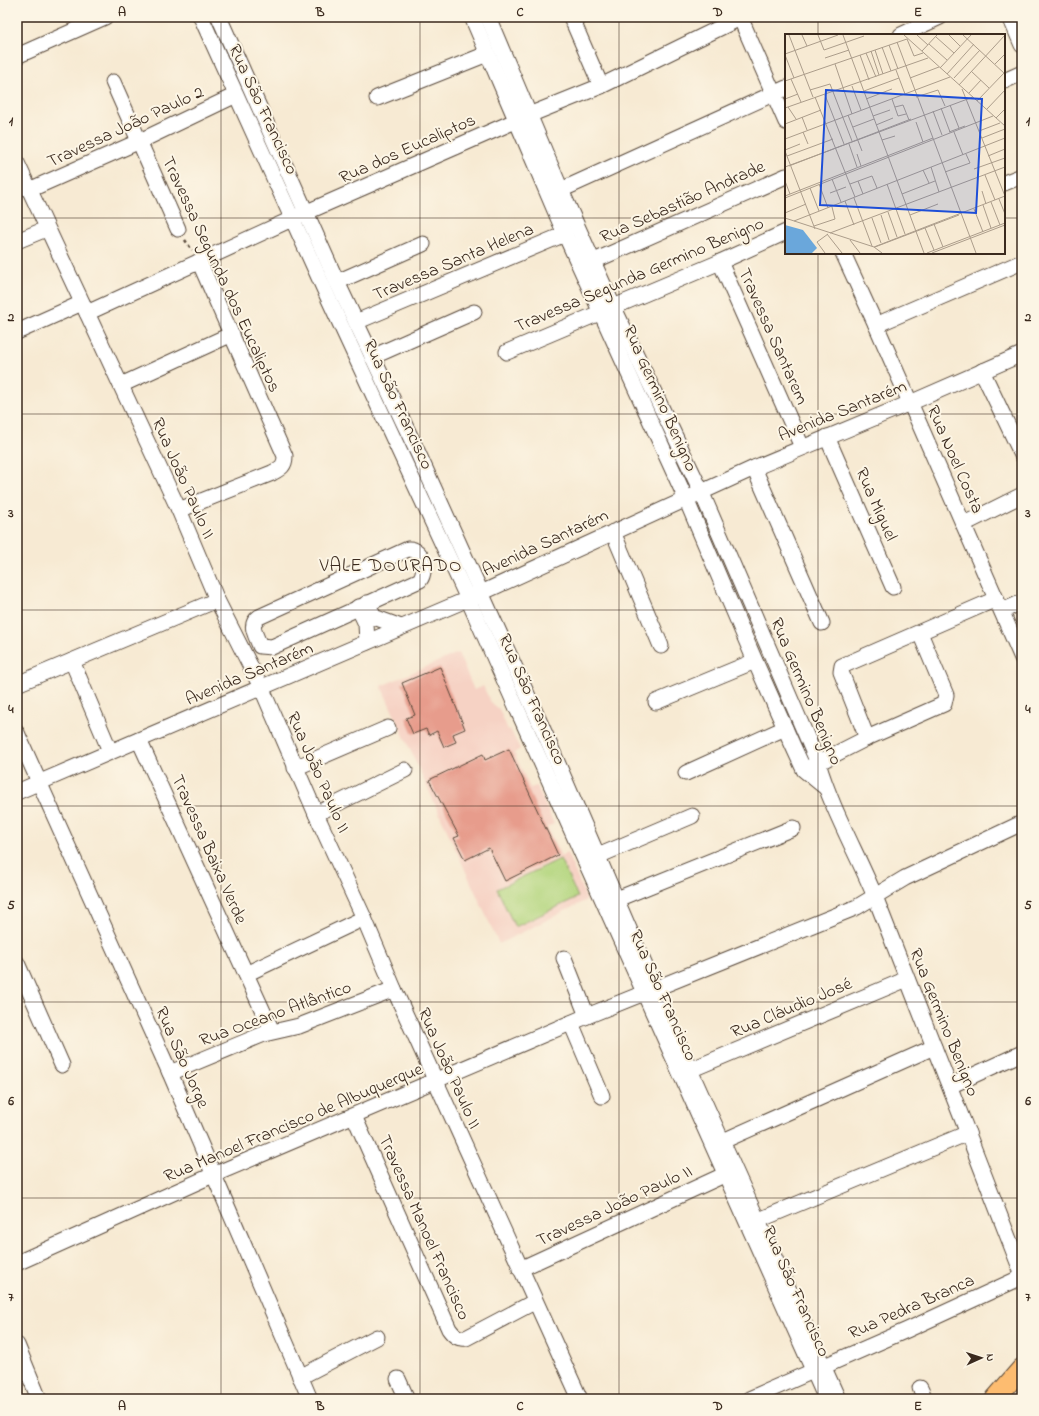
<svg xmlns="http://www.w3.org/2000/svg" width="1039" height="1416" font-family="'Indie Flower',sans-serif">
  <style>
    .built { fill: #f6d2c4 }
    .garden { fill: #b2d57d; stroke: #76804e }
    .building { fill: #e79c8c }
    .lines { fill: none; stroke-linecap: round; stroke-linejoin: round }
    .minor-casing { stroke: #574739; stroke-width: 17 }
    .major-casing { stroke: #574739; stroke-width: 21 }
    .path { stroke: #574739; stroke-width: 2.5; stroke-dasharray: 3 3; stroke-linecap: butt }
    .minor { stroke: #fff; stroke-width: 15 }
    .major { stroke: #fdbc70; stroke-width: 19 }
    .grid { fill: none; stroke: #3b2a1e; stroke-width: 1; stroke-opacity: 0.55 }
    .labels { text-anchor: middle; stroke-width: 4; stroke-linejoin: round; paint-order: stroke }
    .street-label { font-size: 18px; fill: #3b2a1e; stroke: #fcf5e5 }
    .neighbourhood-label { font-size: 19px; letter-spacing: 1px; fill: #3b2a1e; stroke: #fcf5e5 }
    .inset-road { fill: none; stroke: #ac9d8b; stroke-width: 1 }
    .view { fill: #1d4ed8; fill-opacity: 0.15; stroke: #1d4ed8; stroke-width: 2 }
    .inset-edge { fill: none; stroke: #3b2a1e; stroke-width: 2 }
    .neatline { fill: none; stroke: #3b2a1e; stroke-width: 1.5 }
    .grid-label { font-size: 13px; text-anchor: middle; font-weight: bold; fill: #3b2a1e }
  </style>
  <rect width="100%" height="100%" fill="#fcf5e5"/>
  <filter id="ink" filterUnits="userSpaceOnUse"><feTurbulence type="fractalNoise" baseFrequency=".025" numOctaves="2"/><feDisplacementMap in="SourceGraphic" scale="8" xChannelSelector="R" yChannelSelector="G"/><feConvolveMatrix kernelMatrix="1 2 1 2 8 2 1 2 1" color-interpolation-filters="sRGB"/></filter>
  <filter id="wash" filterUnits="userSpaceOnUse"><feTurbulence type="fractalNoise" baseFrequency=".012" numOctaves="4" result="noise"/><feDisplacementMap in="SourceGraphic" scale="16" xChannelSelector="R" yChannelSelector="G"/><feGaussianBlur stdDeviation="0.9" result="paint"/><feColorMatrix in="noise" values="0 0 0 0 0 0 0 0 0 0 0 0 0 0 0 0 0 1.4 0 .05"/><feComposite in="paint" operator="in"/></filter>
  <g filter="url(#wash)">
    <rect width="100%" height="100%" fill="#f7ead3"/>
    <!-- built -->
    <path class="built" d="M458 653 474 690 483 686 491 703 499 709 508 730 510 729 520 749 514 753 530 788 537 786 554 824 547 827 561 856 567 853 587 900 499 944 381 686Z"/>
    <!-- garden -->
    <path class="garden" d="M560 859 578 897 515 927 497 889Z"/>
    <g id="blocks">
      <!-- building -->
      <g class="building">
        <path d="M440 667 465 729 453 734 456 742 444 747 437 731 429 735 426 729 413 734 406 718 415 715 402 683Z"/>
        <path d="M509 749 558 855 505 881 489 848 465 860 454 838 459 836 429 780 483 754 485 760Z"/>
      </g>
    </g>
  </g>
  <g filter="url(#ink)">
    <use href="#blocks" fill-opacity="0" stroke="#574739" stroke-width="1"/>
    <g class="lines">
      <!-- minor casing -->
      <g class="minor-casing">
        <g id="minor">
          <path d="M201 17 326 293 468 599 826 1399"/>
          <path d="M219 17 337 282 418 453 545 734 690 1070 838 1399"/>
          <path d="M472 17 565 234 686 499 755 661 793 746 804 770 826 788"/>
          <path d="M488 17 561 190 613 306 701 491 818 763C832 810 857 853 876 899 925 1024 974 1148 1022 1273"/>
          <path d="M571 17 601 86"/>
          <path d="M740 17 786 122"/>
          <path d="M1010 17 1022 45"/>
          <path d="M901 35 940 17"/>
          <path d="M17 56 105 17"/>
          <path d="M1004 81 1022 73"/>
          <path d="M113 82 178 229"/>
          <path d="M377 98 487 54"/>
          <path d="M17 163 179 510 217 600 262 689 316 814 364 918 394 989 580 1399"/>
          <path d="M1004 183 1022 176"/>
          <path d="M29 190 140 141 236 95"/>
          <path d="M561 190 786 88"/>
          <path d="M17 241 46 229"/>
          <path d="M843 253 876 325 1022 658"/>
          <path d="M594 261 786 176"/>
          <path d="M720 262 802 447"/>
          <path d="M337 282 423 244"/>
          <path d="M87 313 307 212 529 115 601 86 742 17"/>
          <path d="M356 322 565 234"/>
          <path d="M876 325 1022 262"/>
          <path d="M17 332 82 303"/>
          <path d="M507 352 720 262 786 232"/>
          <path d="M372 357 474 312"/>
          <path d="M982 371 1022 455"/>
          <path d="M121 385 232 334"/>
          <path d="M827 437 893 587"/>
          <path d="M754 468 822 623"/>
          <path d="M179 510 272 473C281 468 285 466 285 456L199 261"/>
          <path d="M964 524 1022 495"/>
          <path d="M613 532 661 646"/>
          <path d="M408 549C423 548 427 570 420 580L272 647 260 646C256 635 248 625 259 617Z"/>
          <path d="M367 603 374 617 401 627"/>
          <path d="M358 607 366 624 367 642"/>
          <path d="M1002 611 1022 602"/>
          <path d="M72 661 110 751"/>
          <path d="M17 684 217 600"/>
          <path d="M656 702 755 661"/>
          <path d="M17 733 170 1073 310 1399"/>
          <path d="M867 738 841 672 842 666 996 599"/>
          <path d="M139 740 272 1031"/>
          <path d="M810 767 867 738 944 704 946 695 920 633"/>
          <path d="M295 768 388 728"/>
          <path d="M686 773 785 728"/>
          <path d="M17 792 468 599 754 468 910 403 1022 354"/>
          <path d="M316 814 405 770"/>
          <path d="M598 856 692 816"/>
          <path d="M617 899 793 828"/>
          <path d="M564 958 587 1016"/>
          <path d="M17 963 62 1065"/>
          <path d="M246 974 364 918"/>
          <path d="M571 1023 602 1096"/>
          <path d="M690 1070 907 979"/>
          <path d="M170 1073 264 1034 299 1026 394 989"/>
          <path d="M950 1086 1022 1053"/>
          <path d="M354 1116 449 1329C454 1336 458 1339 466 1338L534 1302"/>
          <path d="M723 1141 934 1047"/>
          <path d="M759 1220 968 1133"/>
          <path d="M17 1263 213 1175 587 1016 857 907 905 878 1022 823"/>
          <path d="M520 1269 724 1175"/>
          <path d="M17 1345 39 1399"/>
          <path d="M300 1377 377 1337"/>
          <path d="M398 1379 407 1399"/>
          <path d="M920 1388 925 1399"/>
          <path d="M749 1399 907 1330 1022 1277"/>
        </g>
      </g>
      <!-- major casing -->
      <g class="major-casing">
        <path id="major" d="M995 1399 1022 1368"/>
      </g>
      <!-- path -->
      <path class="path" d="M185 240 192 250"/>
      <!-- minor -->
      <use href="#minor" class="minor"/>
      <!-- major -->
      <use href="#major" class="major"/>
    </g>
  </g>
  <!-- grid -->
  <path class="grid" d="M221 17V1399M420 17V1399M619 17V1399M818 17V35M17 218H786M1004 218H1022M818 253V1399M17 414H1022M17 610H1022M17 806H1022M17 1002H1022M17 1198H1022"/>
  <g class="labels">
    <!-- street labels -->
    <g class="street-label">
      <text transform="translate(264 109) rotate(65)" y="6">Rua São Francisco</text>
      <text transform="translate(125 126) rotate(-25)" y="6">Travessa João Paulo 2</text>
      <text transform="translate(407 148) rotate(-24)" y="6">Rua dos Eucaliptos</text>
      <text transform="translate(682 201) rotate(-24)" y="6">Rua Sebastião Andrade</text>
      <text transform="translate(453 261) rotate(-23)" y="6">Travessa Santa Helena</text>
      <text transform="translate(222 274) rotate(65)" y="6">Travessa Segunda dos Eucaliptos</text>
      <text transform="translate(639 274) rotate(-23)" y="6">Travessa Segunda Germino Benigno</text>
      <text transform="translate(774 336) rotate(66)" y="6">Travessa Santarem</text>
      <text transform="translate(661 398) rotate(66)" y="6">Rua Germino Benigno</text>
      <text transform="translate(399 404) rotate(65)" y="6">Rua São Francisco</text>
      <text transform="translate(842 410) rotate(-22)" y="6">Avenida Santarém</text>
      <text transform="translate(956 459) rotate(66)" y="6">Rua Noel Costa</text>
      <text transform="translate(184 478) rotate(66)" y="6">Rua João Paulo II</text>
      <text transform="translate(877 504) rotate(66)" y="6">Rua Miguel</text>
      <text transform="translate(545 542) rotate(-25)" y="6">Avenida Santarém</text>
      <text transform="translate(249 673) rotate(-23)" y="6">Avenida Santarém</text>
      <text transform="translate(807 691) rotate(67)" y="6">Rua Germino Benigno</text>
      <text transform="translate(533 699) rotate(66)" y="6">Rua São Francisco</text>
      <text transform="translate(319 772) rotate(66)" y="6">Rua João Paulo II</text>
      <text transform="translate(210 849) rotate(66)" y="6">Travessa Baixa Verde</text>
      <text transform="translate(664 995) rotate(66)" y="6">Rua São Francisco</text>
      <text transform="translate(791 1007) rotate(-23)" y="6">Rua Cláudio José</text>
      <text transform="translate(275 1013) rotate(-20)" y="6">Rua Oceano Atlântico</text>
      <text transform="translate(945 1022) rotate(68)" y="6">Rua Germino Benigno</text>
      <text transform="translate(183 1057) rotate(66)" y="6">Rua São Jorge</text>
      <text transform="translate(450 1068) rotate(66)" y="6">Rua João Paulo II</text>
      <text transform="translate(293 1122) rotate(-23)" y="6">Rua Manoel Francisco de Albuquerque</text>
      <text transform="translate(614 1205) rotate(-25)" y="6">Travessa João Paulo II</text>
      <text transform="translate(425 1227) rotate(66)" y="6">Travessa Manoel Francisco</text>
      <text transform="translate(797 1291) rotate(66)" y="6">Rua São Francisco</text>
      <text transform="translate(911 1306) rotate(-24)" y="6">Rua Pedra Branca</text>
    </g>
    <!-- neighbourhood labels -->
    <g class="neighbourhood-label">
      <text x="391" y="571">VALE DOURADO</text>
    </g>
  </g>
  <!-- overview -->
  <g transform="translate(785 34)">
    <rect width="220" height="220" fill="#f7ead3"/>
    <path d="M0 191 18 196 32 214 27 219H0Z" fill="#6aa7db"/>
    <path class="inset-road" d="M4 1 28 63M17 1 22 12M33 1 39 16 79 2M58 1 139 219M119 1 220 92M132 1 143 11M164 1 175 12M178 1 220 40M151 3 169 19M122 5 129 22 138 19M112 8 191 219M144 10 162 26M104 11 113 35M97 13 106 37M90 16 98 40M86 17 94 41M137 17 152 1M81 19 91 43M0 20 53 1M0 21 9 44M75 21 84 46M40 24 64 16M50 30 67 80M210 30 220 20M155 34 186 1M111 36 120 60M186 37 204 54M162 40 189 10M125 44 154 33M169 44 195 16M6 45 16 68M0 47 122 5M174 51 220 1M67 52 76 76M177 55 220 162M25 56 45 50 67 107M79 57 114 44M184 59 196 46M40 61 59 110M30 63 70 163M131 63 153 56 160 72M0 65 13 60M81 65 107 55M107 65 113 82 121 80M192 67 220 38M165 71 174 94M3 73 11 85M110 73 118 71 124 86M0 74 143 24M156 74 165 98M202 75 220 56M148 77 157 101M63 81 77 117M88 82 105 76M17 83 22 96M211 84 220 75M131 88 138 108M0 90 36 76M91 91 108 84M68 93 89 85M194 97 215 89M18 98 23 110M164 98 180 92M169 98 178 121M197 104 220 95M0 105 165 43M97 106 110 102M64 110 72 133M0 116 15 110M0 117 30 195M72 120 76 132M2 122 48 105M203 122 220 115M4 132 126 85M0 133 188 63M146 133 154 158M189 135 220 124M138 136 144 149M160 138 185 129 181 120M200 141 210 166M47 145 56 168M0 147 5 160M73 147 78 160M34 150 43 174M65 150 87 142 92 154M102 150 120 200M25 154 34 177M197 157 201 170M45 159 61 153M117 160 150 147M0 162 148 104M0 164 208 82M69 164 87 212M214 165 220 180M60 167 69 191M206 168 215 191M198 171 206 194M189 175 198 198M103 178 112 203M0 179 21 170M96 181 104 206M125 181 153 170M0 184 89 213 97 219M87 184 96 209M9 187 220 104M149 190 158 213M29 192 50 185 47 173M140 194 149 216M45 199 220 133M42 200 57 219M65 206 75 219M89 213 220 162M90 213 174 181M40 219 32 208 43 200M142 219 220 189M147 219 220 191"/>
    <path class="view" d="M41 56 197 65 191 179 35 171Z"/>
    <rect width="220" height="220" class="inset-edge"/>
  </g>
  <!-- margin -->
  <rect width="1039" height="1416" fill="none" stroke="#fcf5e5" stroke-width="44"/>
  <!-- north arrow -->
  <g transform="translate(981 1358) rotate(87)" stroke="#fcf5e5" stroke-width="3" paint-order="stroke">
  <path d="M0-3L7 15L0 10L-7 15Z" fill="#3b2a1e"/>
  <text y="-6" font-size="11" font-weight="bold" text-anchor="middle" fill="#3b2a1e">N</text>
  </g>
  <rect x="22" y="22" width="995" height="1372" class="neatline"/>
  <g class="grid-label">
    <text x="122" y="16">A</text>
    <text x="320" y="16">B</text>
    <text x="520" y="16">C</text>
    <text x="718" y="16">D</text>
    <text x="918" y="16">E</text>
    <text x="11" y="125">1</text>
    <text x="1028" y="125">1</text>
    <text x="11" y="321">2</text>
    <text x="1028" y="321">2</text>
    <text x="11" y="517">3</text>
    <text x="1028" y="517">3</text>
    <text x="11" y="713">4</text>
    <text x="1028" y="713">4</text>
    <text x="11" y="909">5</text>
    <text x="1028" y="909">5</text>
    <text x="11" y="1105">6</text>
    <text x="1028" y="1105">6</text>
    <text x="11" y="1301">7</text>
    <text x="1028" y="1301">7</text>
    <text x="122" y="1410">A</text>
    <text x="320" y="1410">B</text>
    <text x="520" y="1410">C</text>
    <text x="718" y="1410">D</text>
    <text x="918" y="1410">E</text>
  </g>
</svg>
